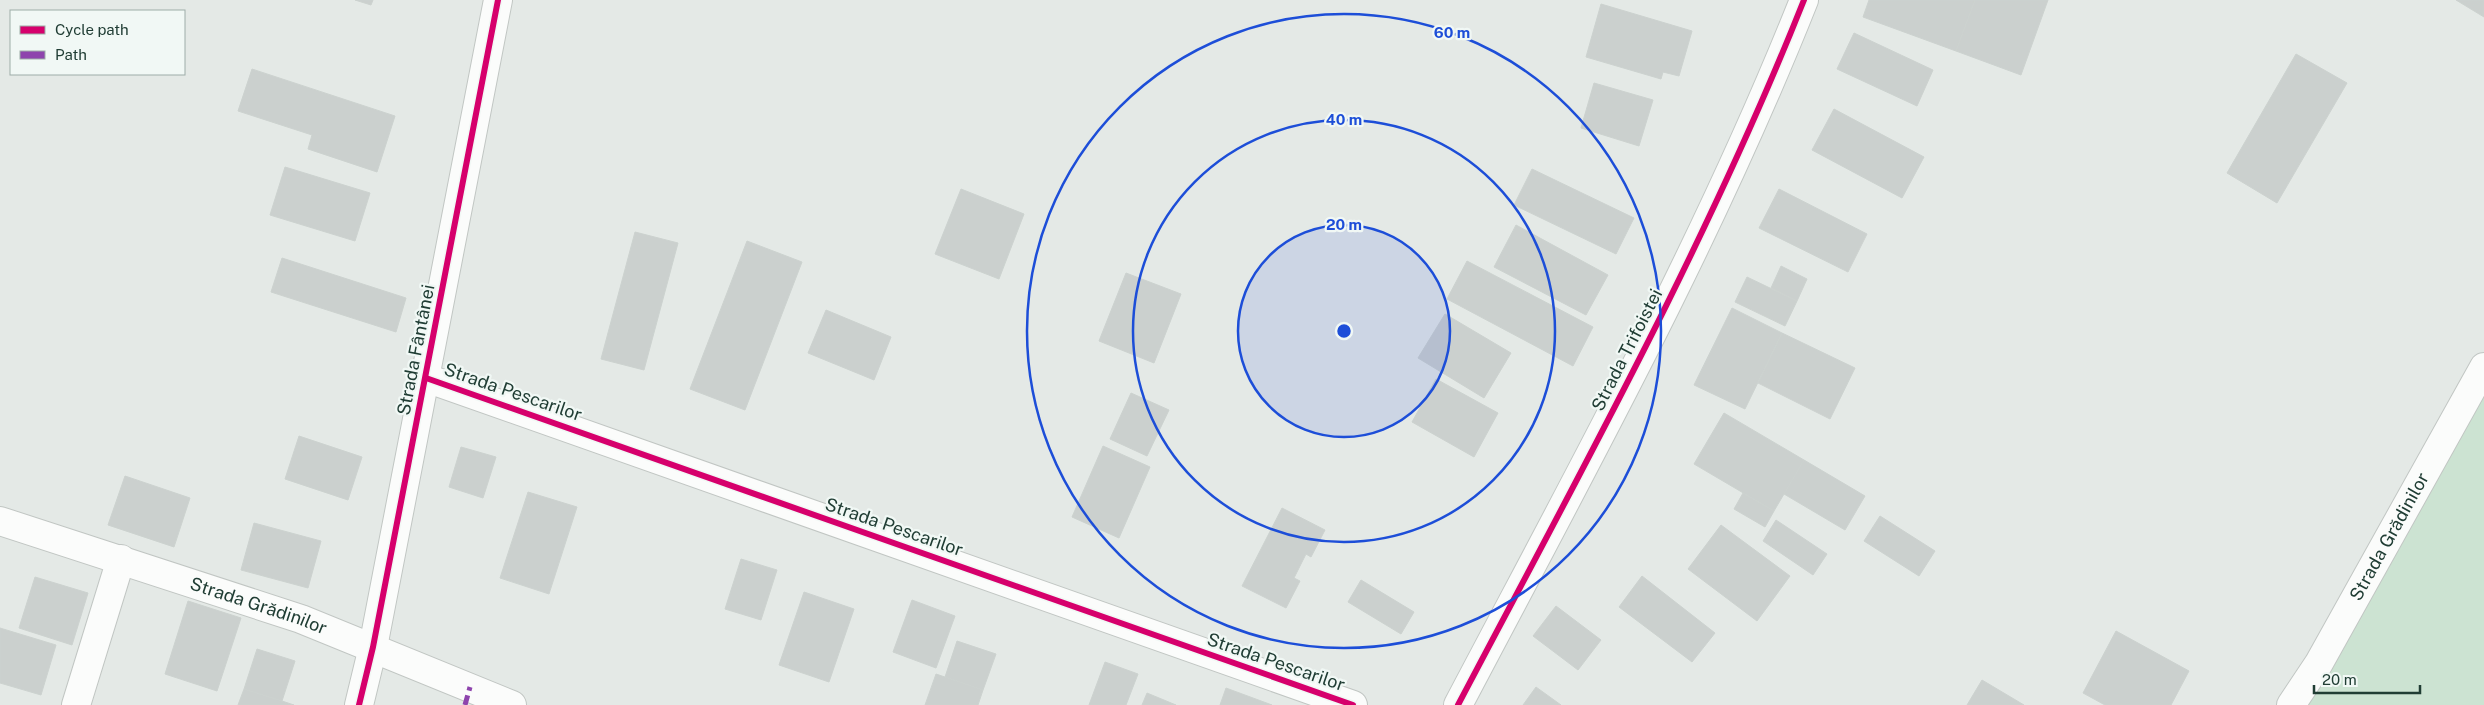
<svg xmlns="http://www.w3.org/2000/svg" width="2484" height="705" font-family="'Public Sans',sans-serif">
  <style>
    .green { fill: #cce3d2 }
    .building { fill: #cbd0ce; stroke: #ccd2cf }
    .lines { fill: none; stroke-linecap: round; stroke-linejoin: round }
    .minor-casing { stroke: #c1c6c3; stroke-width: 30 }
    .minor { stroke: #fbfcfb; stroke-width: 28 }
    .quiet { stroke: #8e44ad; stroke-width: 5; stroke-dasharray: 10 5; stroke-linecap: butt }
    .cycleway-casing { stroke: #f1f8f5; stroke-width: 9 }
    .cycleway { stroke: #d6006c; stroke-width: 6 }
    .ring { fill: none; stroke: #1d4ed8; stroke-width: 2.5 }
    .labels { text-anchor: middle; stroke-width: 4.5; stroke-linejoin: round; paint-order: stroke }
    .street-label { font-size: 18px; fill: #203d34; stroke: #f1f8f5 }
    .centre { fill: #1d4ed8; stroke: #f1f8f5; stroke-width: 2.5 }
    .ring-label { font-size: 15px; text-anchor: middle; font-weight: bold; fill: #1d4ed8; stroke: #f1f8f5; stroke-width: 4.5; stroke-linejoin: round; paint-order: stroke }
  </style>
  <rect width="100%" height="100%" fill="#e4e9e6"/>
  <!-- green -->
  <path class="green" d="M2484 380V705H2297Z"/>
  <!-- building -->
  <g class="building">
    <path d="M355 0H373L371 5Z"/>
    <path d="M1869 0H1975L1956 51 1863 17Z"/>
    <path d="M1975 0H2048L2021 75 1956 51Z"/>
    <path d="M2456 0H2484V17Z"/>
    <path d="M1601 4 1692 31 1679 76 1663 72 1661 79 1586 57Z"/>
    <path d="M1854 33 1933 70 1917 106 1837 69Z"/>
    <path d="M2296 54 2347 83 2277 203 2227 173Z"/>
    <path d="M252 69 395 116 377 172 308 149 312 135 238 111Z"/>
    <path d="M1594 83 1653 100 1639 146 1581 128Z"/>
    <path d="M1834 109 1924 157 1902 198 1812 150Z"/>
    <path d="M285 167 370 193 355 241 270 215Z"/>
    <path d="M1532 169 1634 218 1616 254 1514 205Z"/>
    <path d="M961 189 1024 214 999 279 935 254Z"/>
    <path d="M1779 189 1867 234 1848 272 1759 228Z"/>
    <path d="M1516 225 1608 275 1586 315 1494 267Z"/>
    <path d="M635 232 678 243 644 370 601 359Z"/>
    <path d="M747 241 802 262 745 410 690 389Z"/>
    <path d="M282 258 406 298 396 332 271 292Z"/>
    <path d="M1467 261 1593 327 1573 366 1447 299Z"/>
    <path d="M1781 266 1807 279 1797 301 1771 288Z"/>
    <path d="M1126 273 1181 294 1154 363 1099 341Z"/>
    <path d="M1747 277 1797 301 1785 326 1735 302Z"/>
    <path d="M1732 308 1782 333 1745 409 1694 385Z"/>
    <path d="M826 310 891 337 874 380 808 353Z"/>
    <path d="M1445 314 1511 353 1484 398 1418 358Z"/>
    <path d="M1782 333 1855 368 1830 419 1758 383Z"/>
    <path d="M1436 379 1498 413 1474 457 1412 422Z"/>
    <path d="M1131 393 1169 410 1147 456 1110 439Z"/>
    <path d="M1724 413 1804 460 1774 511 1694 464Z"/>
    <path d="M299 436 362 457 348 500 285 479Z"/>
    <path d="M1103 446 1150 467 1119 538 1072 517Z"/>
    <path d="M461 447 496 457 483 498 449 487Z"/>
    <path d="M1804 460 1865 496 1845 530 1784 494Z"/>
    <path d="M125 476 190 498 174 547 108 525Z"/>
    <path d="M528 492 577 507 549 594 500 578Z"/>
    <path d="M1743 493 1774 511 1765 527 1734 509Z"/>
    <path d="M1282 508 1325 530 1311 557 1306 554 1294 578 1300 581 1286 608 1242 586Z"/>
    <path d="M1880 516 1935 551 1919 576 1864 541Z"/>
    <path d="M1776 520 1827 554 1813 575 1763 541Z"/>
    <path d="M254 523 321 541 308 588 241 570Z"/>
    <path d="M1721 525 1790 576 1757 621 1688 569Z"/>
    <path d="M741 559 777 570 761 620 725 609Z"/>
    <path d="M1642 576 1715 633 1692 662 1619 607Z"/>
    <path d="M35 577 88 593 72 645 19 628Z"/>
    <path d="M1361 580 1414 612 1401 634 1348 602Z"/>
    <path d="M804 592 854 609 829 682 779 665Z"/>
    <path d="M912 600 955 616 936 668 893 652Z"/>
    <path d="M188 601 241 618 217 691 165 674Z"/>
    <path d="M1556 606 1601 640 1578 670 1533 636Z"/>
    <path d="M0 628 56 645 41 695 0 683Z"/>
    <path d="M2116 631 2189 671 2171 705H2105L2083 693Z"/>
    <path d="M957 641 996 654 983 690 945 677Z"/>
    <path d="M257 649 295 661 282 701 244 689Z"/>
    <path d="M1105 662 1138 674 1126 705H1089Z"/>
    <path d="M936 674 983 690 978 705H925Z"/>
    <path d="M1982 680 2024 705H1967Z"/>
    <path d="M1536 687 1561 705H1523Z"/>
    <path d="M1226 688 1272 705H1220Z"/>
    <path d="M244 689 282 701 294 705H238Z"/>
    <path d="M1147 693 1176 705H1142Z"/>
  </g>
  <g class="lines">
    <!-- minor casing -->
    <g class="minor-casing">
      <g id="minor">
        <path d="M426 378 1353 705"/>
        <path id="s1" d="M0 521 301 619 512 705"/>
        <path d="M76 705 121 559"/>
        <path d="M359 705 373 647 498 0"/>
        <path d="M1458 705C1580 473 1707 244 1804 0"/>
        <path id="s2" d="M2291 705 2319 663 2484 367"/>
      </g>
    </g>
    <!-- minor -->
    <use href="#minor" class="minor"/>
    <!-- quiet -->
    <path class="quiet" d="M465 705 470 687"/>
    <!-- cycleway casing -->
    <g class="cycleway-casing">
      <g id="cycleway">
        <path d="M426 378 1353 705"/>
        <path d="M359 705 373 647 498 0"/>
        <path d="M1458 705C1580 473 1707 244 1804 0"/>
      </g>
    </g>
    <!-- cycleway -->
    <use href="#cycleway" class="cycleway"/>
  </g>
  <!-- distance rings -->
  <circle cx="1344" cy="331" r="106" fill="#1d4ed8" fill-opacity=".12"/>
  <g class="ring">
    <circle cx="1344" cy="331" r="106"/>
    <circle cx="1344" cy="331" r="211"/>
    <circle cx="1344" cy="331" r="317"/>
  </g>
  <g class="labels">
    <!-- street labels -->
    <g class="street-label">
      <text transform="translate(416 350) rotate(-79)" y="6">Strada Fântânei</text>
      <text transform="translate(1627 350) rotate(-63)" y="6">Strada Trifoistei</text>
      <text transform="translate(513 392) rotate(19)" y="6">Strada Pescarilor</text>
      <text transform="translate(894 527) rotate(19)" y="6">Strada Pescarilor</text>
      <text dy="6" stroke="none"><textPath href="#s2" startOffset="195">Strada Grădinilor</textPath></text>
      <text dy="6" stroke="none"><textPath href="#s1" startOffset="272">Strada Grădinilor</textPath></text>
      <text transform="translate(1276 662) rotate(19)" y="6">Strada Pescarilor</text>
    </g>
  </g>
  <circle cx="1344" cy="331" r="8" class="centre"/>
  <g class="ring-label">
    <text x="1452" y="38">60 m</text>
    <text x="1344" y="125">40 m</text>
    <text x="1344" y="230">20 m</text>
  </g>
  <!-- legend -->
  <rect x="10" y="10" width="175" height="65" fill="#f1f8f5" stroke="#9dada8"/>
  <rect x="20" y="26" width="25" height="8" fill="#d6006c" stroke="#9dada8"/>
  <text x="55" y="35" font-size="15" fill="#203d34">Cycle path</text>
  <rect x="20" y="51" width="25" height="8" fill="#8e44ad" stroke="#9dada8"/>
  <text x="55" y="60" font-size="15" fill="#203d34">Path</text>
  <!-- scale -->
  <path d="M2314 685v8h106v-8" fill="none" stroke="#203d34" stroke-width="2.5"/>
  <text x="2322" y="685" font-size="15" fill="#203d34" stroke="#f1f8f5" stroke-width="4" paint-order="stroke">20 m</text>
</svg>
